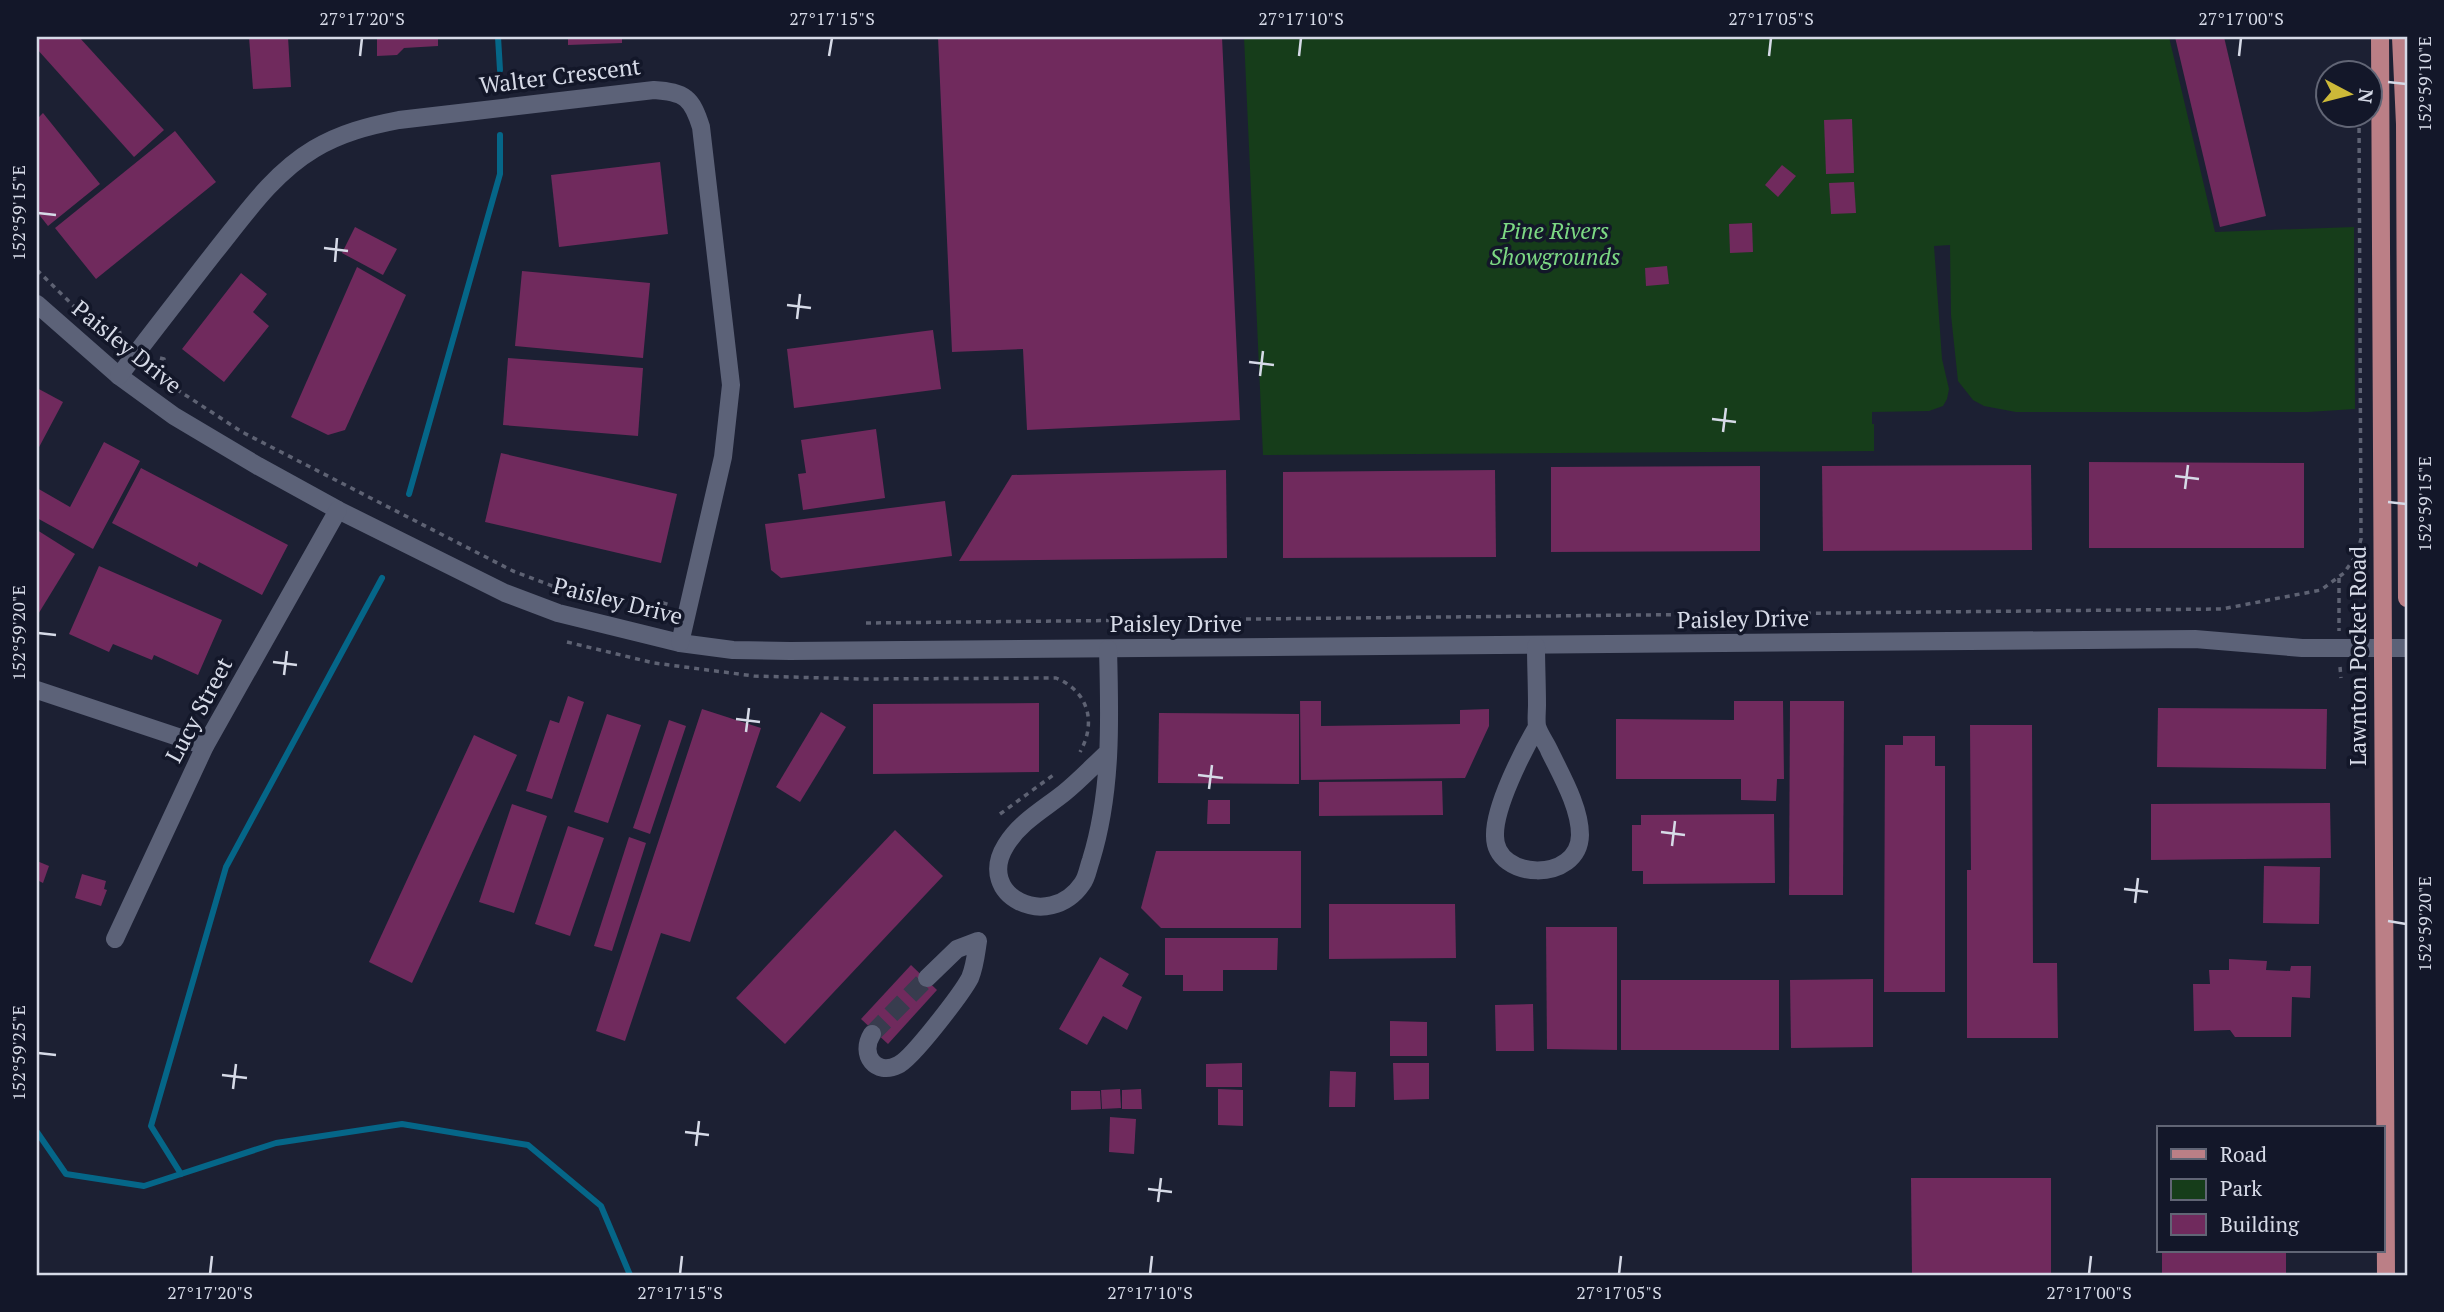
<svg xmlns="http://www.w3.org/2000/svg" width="2444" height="1312" font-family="'PT Serif',serif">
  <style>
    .green { fill: #163d1a }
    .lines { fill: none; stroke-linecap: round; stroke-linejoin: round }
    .stream { stroke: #056688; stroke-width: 6 }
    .building { fill: #702a5d }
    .minor-tunnel { stroke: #383c4e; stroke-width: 18; stroke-dasharray: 18 9; stroke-linecap: butt }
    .path { stroke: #5e6273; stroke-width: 3.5; stroke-dasharray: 5 5; stroke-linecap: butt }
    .minor { stroke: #5c6278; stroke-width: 18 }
    .major { stroke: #bb7f86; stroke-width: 18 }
    .ticks { fill: none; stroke: #d6dae7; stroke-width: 2.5 }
    .labels { text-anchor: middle; stroke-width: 7; stroke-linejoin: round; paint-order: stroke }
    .street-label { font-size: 23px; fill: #d6dae7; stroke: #131729 }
    .park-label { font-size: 23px; font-style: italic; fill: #7cd883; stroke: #131729 }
    .neatline { fill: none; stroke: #d6dae7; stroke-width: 2.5 }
    .ticks-label { font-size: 18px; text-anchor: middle; fill: #d6dae7 }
  </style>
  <rect width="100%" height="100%" fill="#1c2033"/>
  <!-- green -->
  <path class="green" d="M1244 37H2169L2215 232 2354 227 2355 409 2308 412H2016L1984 406 1973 400 1958 381 1951 315 1950 245 1934 246 1942 359 1949 389 1947 399 1943 406 1929 411 1872 412V424H1874V451L1263 455Z"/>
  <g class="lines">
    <!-- stream -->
    <g class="stream">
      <path d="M498 37 500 70"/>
      <path d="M409 494 500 174V135"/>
      <path d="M37 1132 66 1174 144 1186 276 1143 402 1124 528 1145 601 1206 630 1275"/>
      <path d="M181 1174 151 1126 226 867 382 578"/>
    </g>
  </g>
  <!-- building -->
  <g class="building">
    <path d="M37 37H79L164 130 134 157 37 49Z"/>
    <path d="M249 37H288L291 87 253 89Z"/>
    <path d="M377 37H438V46L404 48 397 55 377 56Z"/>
    <path d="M568 37H622V43L568 45Z"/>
    <path d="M938 37H1222L1240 420 1027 430 1023 349 952 352Z"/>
    <path d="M2175 37H2224L2266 216 2220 227Z"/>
    <path d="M43 113 100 184 48 226 37 212V119Z"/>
    <path d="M1852 119 1854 173 1826 174 1824 120Z"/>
    <path d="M175 131 216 182 96 279 55 228Z"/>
    <path d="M660 162 668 234 559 247 551 175Z"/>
    <path d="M1782 165 1796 176 1778 197 1765 185Z"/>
    <path d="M1854 182 1856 213 1831 214 1829 183Z"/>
    <path d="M1752 223 1753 252 1730 253 1729 224Z"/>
    <path d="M355 227 397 249 383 275 342 253Z"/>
    <path d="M1667 266 1669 284 1646 286 1645 268Z"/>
    <path d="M357 267 406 295 345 430 328 435 291 417Z"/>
    <path d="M522 271 650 283 643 358 515 346Z"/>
    <path d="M241 273 267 294 253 312 269 326 224 382 182 349Z"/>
    <path d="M933 330 941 389 794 408 787 349Z"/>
    <path d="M508 358 643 368 638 436 503 425Z"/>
    <path d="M37 388 63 402 37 451Z"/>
    <path d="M876 429 885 498 803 510 798 474 806 473 801 440Z"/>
    <path d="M104 442 140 461 93 549 37 518V488L70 507Z"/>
    <path d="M501 453 677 494 661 563 485 522Z"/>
    <path d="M2089 462 2304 463V548H2089Z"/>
    <path d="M2031 465 2032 550 1823 551 1822 466Z"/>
    <path d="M1760 466V551L1551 552V467Z"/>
    <path d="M141 468 288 545 262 595 199 562 197 567 112 523Z"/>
    <path d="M1226 470 1227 558 959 561 1012 475Z"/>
    <path d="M1495 470 1496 557 1283 558V472Z"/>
    <path d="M945 501 952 556 781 578 771 570 765 524Z"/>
    <path d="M37 530 75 554 37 616Z"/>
    <path d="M99 566 222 620 198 675 154 655 152 660 113 644 109 652 69 634Z"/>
    <path d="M568 696 584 702 552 799 526 791 550 720 559 723Z"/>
    <path d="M1300 701H1321V726L1460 724V710L1489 709V726L1465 778 1301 780Z"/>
    <path d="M1734 701H1783L1784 779H1777L1776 801 1741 800V779H1616V719L1734 720Z"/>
    <path d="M1790 701H1844L1843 895H1789Z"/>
    <path d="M1039 703V772L873 774V704Z"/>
    <path d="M2158 708 2327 709 2326 769 2157 767Z"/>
    <path d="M702 709 761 728 690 942 661 933 625 1041 596 1031Z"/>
    <path d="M821 712 846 727 800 802 776 787Z"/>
    <path d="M1159 713 1299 714V784L1158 783Z"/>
    <path d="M607 714 641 725 608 823 574 812Z"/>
    <path d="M669 720 686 726 650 834 633 828Z"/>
    <path d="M1970 725H2032L2033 963H2057L2058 1038H1967V870H1971Z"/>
    <path d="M474 735 517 755 412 983 369 962Z"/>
    <path d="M1903 736H1935V766H1945V992H1884L1885 745H1903Z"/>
    <path d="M1442 781 1443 815 1319 816V782Z"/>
    <path d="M1208 800H1230V824H1207Z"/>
    <path d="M2330 803 2331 858 2151 860V804Z"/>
    <path d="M512 804 547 816 514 913 479 902Z"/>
    <path d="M1774 814 1775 883 1643 884V871H1632V825H1641V815Z"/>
    <path d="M568 826 604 838 570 936 535 924Z"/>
    <path d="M895 830 943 876 785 1044 736 998Z"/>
    <path d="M629 837 646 843 612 951 594 946Z"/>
    <path d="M1156 851H1301V928H1161L1141 908Z"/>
    <path d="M37 861 49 866 43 883 37 880Z"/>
    <path d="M2264 866 2320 867 2319 924 2263 923Z"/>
    <path d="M82 874 106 881 104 889 107 890 101 906 75 898Z"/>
    <path d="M1329 904H1455L1456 958 1329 959Z"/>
    <path d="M1546 927H1617V1050L1547 1049Z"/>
    <path d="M1165 938H1278L1277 970H1223V991H1183V975H1165Z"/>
    <path d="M1100 957 1129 974 1122 986 1142 997 1127 1030 1103 1016 1087 1045 1059 1029Z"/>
    <path d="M2229 959 2267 961 2266 970 2290 971 2291 966H2311L2310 998 2292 997 2291 1037H2235L2230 1030 2194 1031 2193 984H2210L2209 970H2229Z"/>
    <path d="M911 965 937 990 888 1044 861 1019Z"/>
    <path d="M1873 979V1047L1791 1048 1790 980Z"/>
    <rect x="1621" y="980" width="158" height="70"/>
    <path d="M1533 1004 1534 1051H1496L1495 1005Z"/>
    <path d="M1390 1021 1427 1022V1056H1390Z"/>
    <path d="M1242 1063V1087H1206V1064Z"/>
    <path d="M1393 1063H1429V1099L1394 1100Z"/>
    <path d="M1330 1071 1356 1072 1355 1107H1329Z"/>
    <path d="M1120 1089 1121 1108 1102 1109 1101 1090Z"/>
    <path d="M1141 1089 1142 1109H1122V1090Z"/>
    <path d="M1218 1089 1243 1090V1126L1218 1125Z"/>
    <path d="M1071 1091H1100L1101 1109 1071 1110Z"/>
    <path d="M1110 1117 1136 1119 1134 1154 1109 1152Z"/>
    <path d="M1911 1178H2051V1275H1912Z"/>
    <rect x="2162" y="1251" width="124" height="24"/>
  </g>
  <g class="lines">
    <!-- minor-tunnel -->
    <path class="minor-tunnel" d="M872 1034 927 978"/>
    <!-- path -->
    <g class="path">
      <path d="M37 270 93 325 106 332 119 328 120 334"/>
      <path d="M160 358 164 359 163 366 167 383 242 432 513 571 555 587 611 604"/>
      <path d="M2339 578V631"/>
      <path d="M635 611 647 612 663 603 670 605"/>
      <path d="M866 623 2222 609 2321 590 2344 573 2357 554 2361 539 2359 116"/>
      <path d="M567 642 654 663 754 676 862 679 1056 678C1088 691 1097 722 1080 752"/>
      <path d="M2340 667 2341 678"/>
      <path d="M1000 814 1056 773"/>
    </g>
    <!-- minor -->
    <g class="minor">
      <path d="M37 304 119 376 174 416 258 466 338 510 505 593 558 613 680 643 733 650 790 651 2195 639 2302 648H2407"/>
      <path d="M119 376C150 335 182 294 214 253 244 216 272 174 314 149 341 133 368 126 399 120L654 90C685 92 692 98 701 127L731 385 723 457 680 643"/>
      <path d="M1536 646C1536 665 1537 685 1537 705 1537 711 1536 720 1537 726 1539 734 1546 743 1549 750 1561 775 1580 807 1580 835 1579 883 1495 881 1495 836 1494 807 1523 751 1537 727"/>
      <path d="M37 690 205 746"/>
      <path d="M1107 753C1093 766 1080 780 1064 793 1044 809 1020 822 1006 845 974 896 1049 932 1082 884 1087 878 1088 868 1091 860 1112 792 1110 719 1108 649"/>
      <path d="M115 939 205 746 338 510"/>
      <path d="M872 1034C859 1055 876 1076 898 1065 912 1059 962 993 970 978 975 966 976 954 978 941L957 949 927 978"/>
    </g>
    <!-- major -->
    <g class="major">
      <path d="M2380 37 2386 1275"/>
      <path d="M2401 37 2405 124 2407 598"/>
    </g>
  </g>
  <!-- ticks -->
  <path class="ticks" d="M360 56 362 38M829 56 832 38M1299 56 1301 38M1769 56 1771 38M2239 56 2241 38M2388 82 2406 84M38 213 56 215M324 248 348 251M335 262 337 238M787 305 811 308M797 319 800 294M1249 362 1274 365M1260 376 1263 351M1712 419 1736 422M1723 432 1726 408M2175 476 2199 479M2185 489 2188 465M2388 502 2406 504M38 633 56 635M273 662 297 665M284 675 287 651M736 719 760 722M746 732 749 708M1198 775 1223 778M1209 789 1212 765M1661 832 1685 835M1672 846 1675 821M2124 889 2148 892M2135 903 2138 878M2388 921 2406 924M38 1053 56 1055M222 1075 247 1078M233 1089 236 1064M685 1132 709 1135M696 1146 699 1121M1148 1189 1172 1192M1158 1202 1161 1178M210 1274 212 1256M680 1274 682 1256M1150 1274 1152 1256M1619 1274 1621 1256M2089 1274 2091 1256"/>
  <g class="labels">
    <!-- street labels -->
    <g class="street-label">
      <text transform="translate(560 76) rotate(-7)" y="8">Walter Crescent</text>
      <text transform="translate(127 347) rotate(39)" y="8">Paisley Drive</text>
      <text transform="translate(618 601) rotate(14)" y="8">Paisley Drive</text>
      <text transform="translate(1743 619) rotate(-1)" y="8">Paisley Drive</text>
      <text x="1176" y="632">Paisley Drive</text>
      <text transform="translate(2358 656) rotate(-90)" y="8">Lawnton Pocket Road</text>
      <text transform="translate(199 710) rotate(-62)" y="8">Lucy Street</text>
    </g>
    <!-- park labels -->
    <g class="park-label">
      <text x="1555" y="239">Pine Rivers<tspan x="1555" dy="26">Showgrounds</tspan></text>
    </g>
  </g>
  <!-- border -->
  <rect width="2444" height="1312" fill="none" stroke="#131729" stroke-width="77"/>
  <!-- legend -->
  <rect x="2157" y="1126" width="228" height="126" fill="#131729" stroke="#616575" stroke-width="2"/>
  <rect x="2171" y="1149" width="35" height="10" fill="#bb7f86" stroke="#616575" stroke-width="2"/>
  <text x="2220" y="1162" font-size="21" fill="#d6dae7">Road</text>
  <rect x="2171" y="1179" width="35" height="21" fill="#163d1a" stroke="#616575" stroke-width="2"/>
  <text x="2220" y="1196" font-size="21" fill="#d6dae7">Park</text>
  <rect x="2171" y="1214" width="35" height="21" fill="#702a5d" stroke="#616575" stroke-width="2"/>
  <text x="2220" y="1232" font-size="21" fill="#d6dae7">Building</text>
  <!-- north arrow -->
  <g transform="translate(2349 94) rotate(97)"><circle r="33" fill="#131729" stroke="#616575" stroke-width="2"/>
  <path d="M0-5L12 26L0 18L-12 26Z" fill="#ccb938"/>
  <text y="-10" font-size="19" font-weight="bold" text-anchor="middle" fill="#d6dae7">N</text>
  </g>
  <rect x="38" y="38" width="2368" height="1236" class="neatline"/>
  <g class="ticks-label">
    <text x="362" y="25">27°17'20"S</text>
    <text x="832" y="25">27°17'15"S</text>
    <text x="1301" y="25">27°17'10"S</text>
    <text x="1771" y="25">27°17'05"S</text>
    <text x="2241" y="25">27°17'00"S</text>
    <text transform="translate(2425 84) rotate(-90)" y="6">152°59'10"E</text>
    <text transform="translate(19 213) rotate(-90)" y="6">152°59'15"E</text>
    <text transform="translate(2425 504) rotate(-90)" y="6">152°59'15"E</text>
    <text transform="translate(19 633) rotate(-90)" y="6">152°59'20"E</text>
    <text transform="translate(2425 924) rotate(-90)" y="6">152°59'20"E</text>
    <text transform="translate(19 1053) rotate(-90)" y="6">152°59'25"E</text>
    <text x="210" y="1299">27°17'20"S</text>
    <text x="680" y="1299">27°17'15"S</text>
    <text x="1150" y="1299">27°17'10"S</text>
    <text x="1619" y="1299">27°17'05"S</text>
    <text x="2089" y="1299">27°17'00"S</text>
  </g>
</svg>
